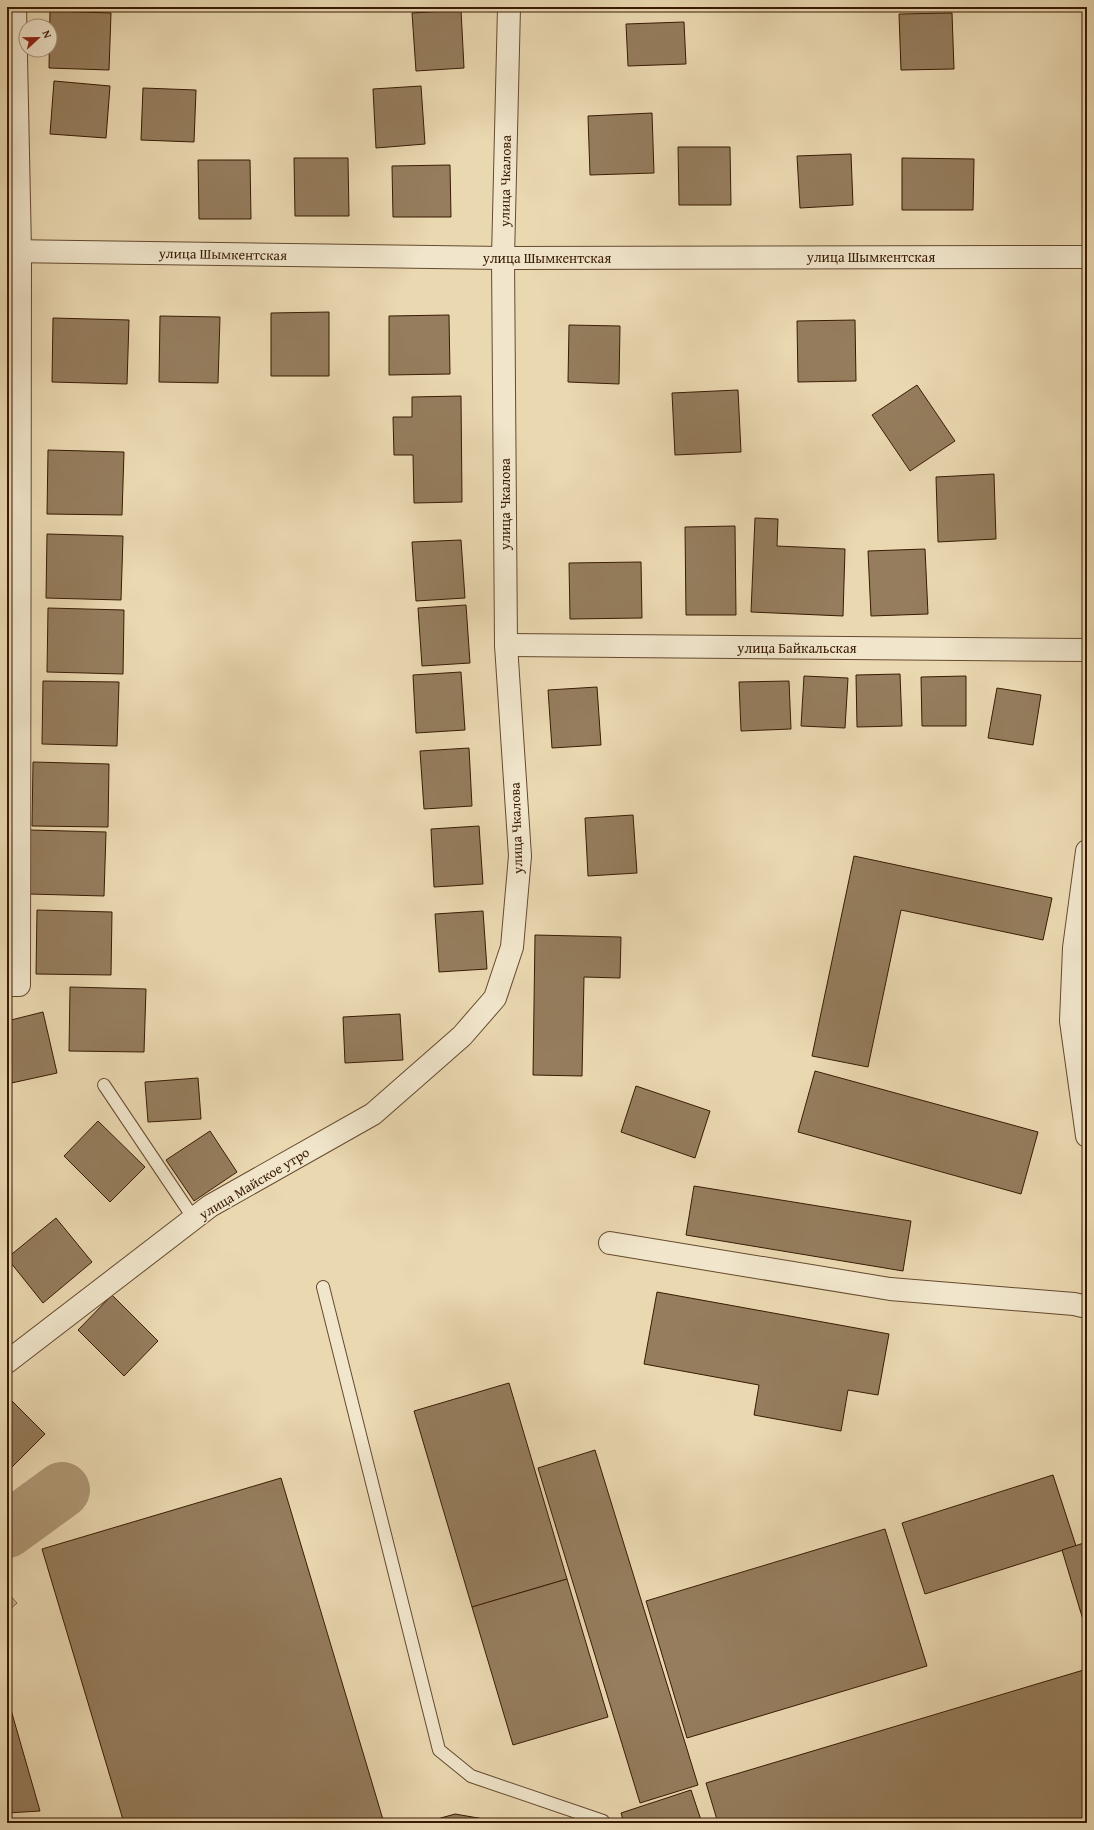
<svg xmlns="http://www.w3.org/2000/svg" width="1094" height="1830" font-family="'Gentium Book Plus',serif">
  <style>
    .green { fill: #ccb893; stroke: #826a4b }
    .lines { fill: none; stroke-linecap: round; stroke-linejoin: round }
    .river { stroke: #ae9876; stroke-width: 56 }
    .building { fill: #957d5d; stroke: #391b03 }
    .lane-casing { stroke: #654a2e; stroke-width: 14 }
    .street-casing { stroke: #654a2e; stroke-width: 24 }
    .lane { stroke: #f1e6cc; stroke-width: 12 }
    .street { stroke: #f1e6cc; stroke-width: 22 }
    .labels { text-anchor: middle; stroke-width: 3; stroke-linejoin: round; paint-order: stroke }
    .street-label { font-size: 14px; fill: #391b03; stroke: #f1e6cc }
  </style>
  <rect width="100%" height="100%" fill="#ead8b1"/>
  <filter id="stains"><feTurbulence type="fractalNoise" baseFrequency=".005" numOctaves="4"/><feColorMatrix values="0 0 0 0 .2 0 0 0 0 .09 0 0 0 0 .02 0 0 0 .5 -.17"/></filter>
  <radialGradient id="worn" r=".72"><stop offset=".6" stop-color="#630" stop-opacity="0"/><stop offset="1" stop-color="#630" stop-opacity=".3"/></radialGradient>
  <!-- green -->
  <path class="green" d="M7 1592 17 1603 7 1612Z"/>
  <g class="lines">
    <!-- river -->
    <path class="river" d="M7 1530 62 1490"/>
  </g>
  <!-- building -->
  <g class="building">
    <path d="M461 10 464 68 416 71 412 13Z"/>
    <path d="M50 11 111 13 109 70 49 68Z"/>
    <path d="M952 13 954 69 901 70 899 14Z"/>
    <path d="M684 22 686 64 628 66 626 24Z"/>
    <path d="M54 81 110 86 106 138 50 134Z"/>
    <path d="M421 86 425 144 376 148 373 89Z"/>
    <path d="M143 88 196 90 194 142 141 140Z"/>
    <path d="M652 113 654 173 590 175 588 116Z"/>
    <path d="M678 147H730L731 205H679Z"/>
    <path d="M851 154 853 205 800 208 797 156Z"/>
    <path d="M294 158H348L349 216H295Z"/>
    <path d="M902 158 974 159 973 210H902Z"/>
    <path d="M198 160H250L251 219H199Z"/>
    <path d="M450 165 451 217H393L392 166Z"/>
    <path d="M329 312V376H271V313Z"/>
    <path d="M449 315 450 374 389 375V316Z"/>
    <path d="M160 316 220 317 218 383 159 382Z"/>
    <path d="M53 318 129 320 127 384 52 382Z"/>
    <path d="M855 320 856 381 798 382 797 321Z"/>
    <path d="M569 325 620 326 619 384 568 382Z"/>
    <path d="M917 385 955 441 910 471 872 415Z"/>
    <path d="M738 390 741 452 675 455 672 393Z"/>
    <path d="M461 396 462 502 414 503 413 455H394L393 417H412V397Z"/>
    <path d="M48 450 124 452 122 515 47 514Z"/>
    <path d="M994 474 996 539 938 542 936 477Z"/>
    <path d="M755 518 778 519 777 546 845 549 843 616 751 612Z"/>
    <path d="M735 526 736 615H686L685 527Z"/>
    <path d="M47 534 123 536 121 600 46 598Z"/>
    <path d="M461 540 465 598 416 601 412 542Z"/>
    <path d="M925 549 928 614 871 616 868 551Z"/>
    <path d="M641 562 642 618 570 619 569 563Z"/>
    <path d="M466 605 470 663 422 666 418 608Z"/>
    <path d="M48 608 124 610 123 674 47 672Z"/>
    <path d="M461 672 465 730 416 733 413 675Z"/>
    <path d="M900 674 902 726 857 727 856 675Z"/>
    <path d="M804 676 848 678 845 728 801 726Z"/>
    <path d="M966 676V726H922L921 677Z"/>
    <path d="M43 681 119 682 117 746 42 744Z"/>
    <path d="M789 681 791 729 741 731 739 682Z"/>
    <path d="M597 687 601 745 552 748 548 690Z"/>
    <path d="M997 688 1041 695 1033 745 988 738Z"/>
    <path d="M469 748 472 806 424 809 420 751Z"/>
    <path d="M33 762 109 764 108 827 32 826Z"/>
    <path d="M633 815 637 873 588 876 585 818Z"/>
    <path d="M479 826 483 884 434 887 431 829Z"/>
    <path d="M30 830 106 832 104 896 29 894Z"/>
    <path d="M854 856 1052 898 1043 940 901 910 868 1067 812 1056Z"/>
    <path d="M37 910 112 912 111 975 36 974Z"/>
    <path d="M483 911 487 969 439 972 435 914Z"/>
    <path d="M535 935 621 937 620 978 584 977 582 1076 533 1075Z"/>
    <path d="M70 987 146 989 144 1052 69 1051Z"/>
    <path d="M43 1012 57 1073 7 1084V1021Z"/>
    <path d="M400 1014 403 1060 345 1063 343 1017Z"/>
    <path d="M815 1071 1038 1132 1021 1194 798 1132Z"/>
    <path d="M198 1078 201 1119 148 1122 145 1082Z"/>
    <path d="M636 1086 710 1111 695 1158 621 1132Z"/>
    <path d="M98 1121 145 1167 110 1202 64 1156Z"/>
    <path d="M210 1131 237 1172 194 1201 166 1160Z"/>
    <path d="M694 1186 911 1221 903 1271 686 1235Z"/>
    <path d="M56 1218 92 1262 43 1303 7 1258Z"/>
    <path d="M657 1292 889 1334 878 1395 848 1390 841 1431 754 1415 759 1385 644 1364Z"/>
    <path d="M112 1295 158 1341 124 1376 78 1330Z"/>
    <path d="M509 1383 567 1579 472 1607 414 1411Z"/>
    <path d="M7 1396 45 1434 11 1468 7 1464Z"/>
    <path d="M595 1450 698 1785 640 1803 538 1468Z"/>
    <path d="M1053 1475 1076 1546 925 1594 902 1523Z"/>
    <path d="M281 1478 384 1823H124L42 1549Z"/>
    <path d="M885 1529 927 1666 687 1738 646 1601Z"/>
    <path d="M1087 1542V1633L1062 1550Z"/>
    <path d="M567 1579 608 1717 513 1745 472 1607Z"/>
    <path d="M1087 1669V1823H718L706 1783Z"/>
    <path d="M7 1696 40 1811 7 1813Z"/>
    <path d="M691 1790 702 1823H624L621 1813Z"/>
    <path d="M455 1814 507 1823H423Z"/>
  </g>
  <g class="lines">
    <!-- lane casing -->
    <g class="lane-casing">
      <g id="lane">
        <path d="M104 1085 194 1219"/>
        <path d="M323 1287 439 1750 471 1776 603 1821 604 1823"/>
      </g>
    </g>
    <!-- street casing -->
    <g class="street-casing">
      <g id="street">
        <path d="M7 251 503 258 1087 257"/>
        <path d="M506 645 1087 650"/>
        <path d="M1087 851 1074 948 1071 1021 1087 1136"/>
        <path d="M7 985H19L20 251 15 7"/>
        <path d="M610 1243 890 1289 1074 1304 1087 1307"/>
        <path d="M7 1362 210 1206 373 1114 462 1036 495 998 512 947 520 856 506 645 503 258 509 7"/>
      </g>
    </g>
    <!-- lane -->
    <use href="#lane" class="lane"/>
    <!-- street -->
    <use href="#street" class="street"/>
  </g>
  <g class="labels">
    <!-- street labels -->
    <g class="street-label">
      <text transform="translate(505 181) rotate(-89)" y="5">улица Чкалова</text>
      <text transform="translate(223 254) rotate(1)" y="5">улица Шымкентская</text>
      <text x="871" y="262">улица Шымкентская</text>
      <text x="547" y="263">улица Шымкентская</text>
      <text transform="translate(505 504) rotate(-90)" y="5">улица Чкалова</text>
      <text x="797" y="653">улица Байкальская</text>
      <text transform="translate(516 828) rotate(-92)" y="5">улица Чкалова</text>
      <text transform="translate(254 1183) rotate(-31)" y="5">улица Майское утро</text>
    </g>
  </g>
  <!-- margin -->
  <rect width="1094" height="1830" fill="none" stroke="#ead8b1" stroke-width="24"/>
  <rect x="8" y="8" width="1078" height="1814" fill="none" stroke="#391b03" stroke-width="2"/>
  <rect x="12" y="12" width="1070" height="1806" fill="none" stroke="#391b03"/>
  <!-- north arrow -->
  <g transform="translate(38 38) rotate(68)"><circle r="19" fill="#f1e6cc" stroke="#a7957c"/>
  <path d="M0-3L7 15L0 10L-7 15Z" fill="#8f2418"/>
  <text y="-6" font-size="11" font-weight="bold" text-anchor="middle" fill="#391b03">N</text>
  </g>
  <rect width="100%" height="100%" filter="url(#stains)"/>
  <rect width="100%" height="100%" fill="url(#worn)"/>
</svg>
